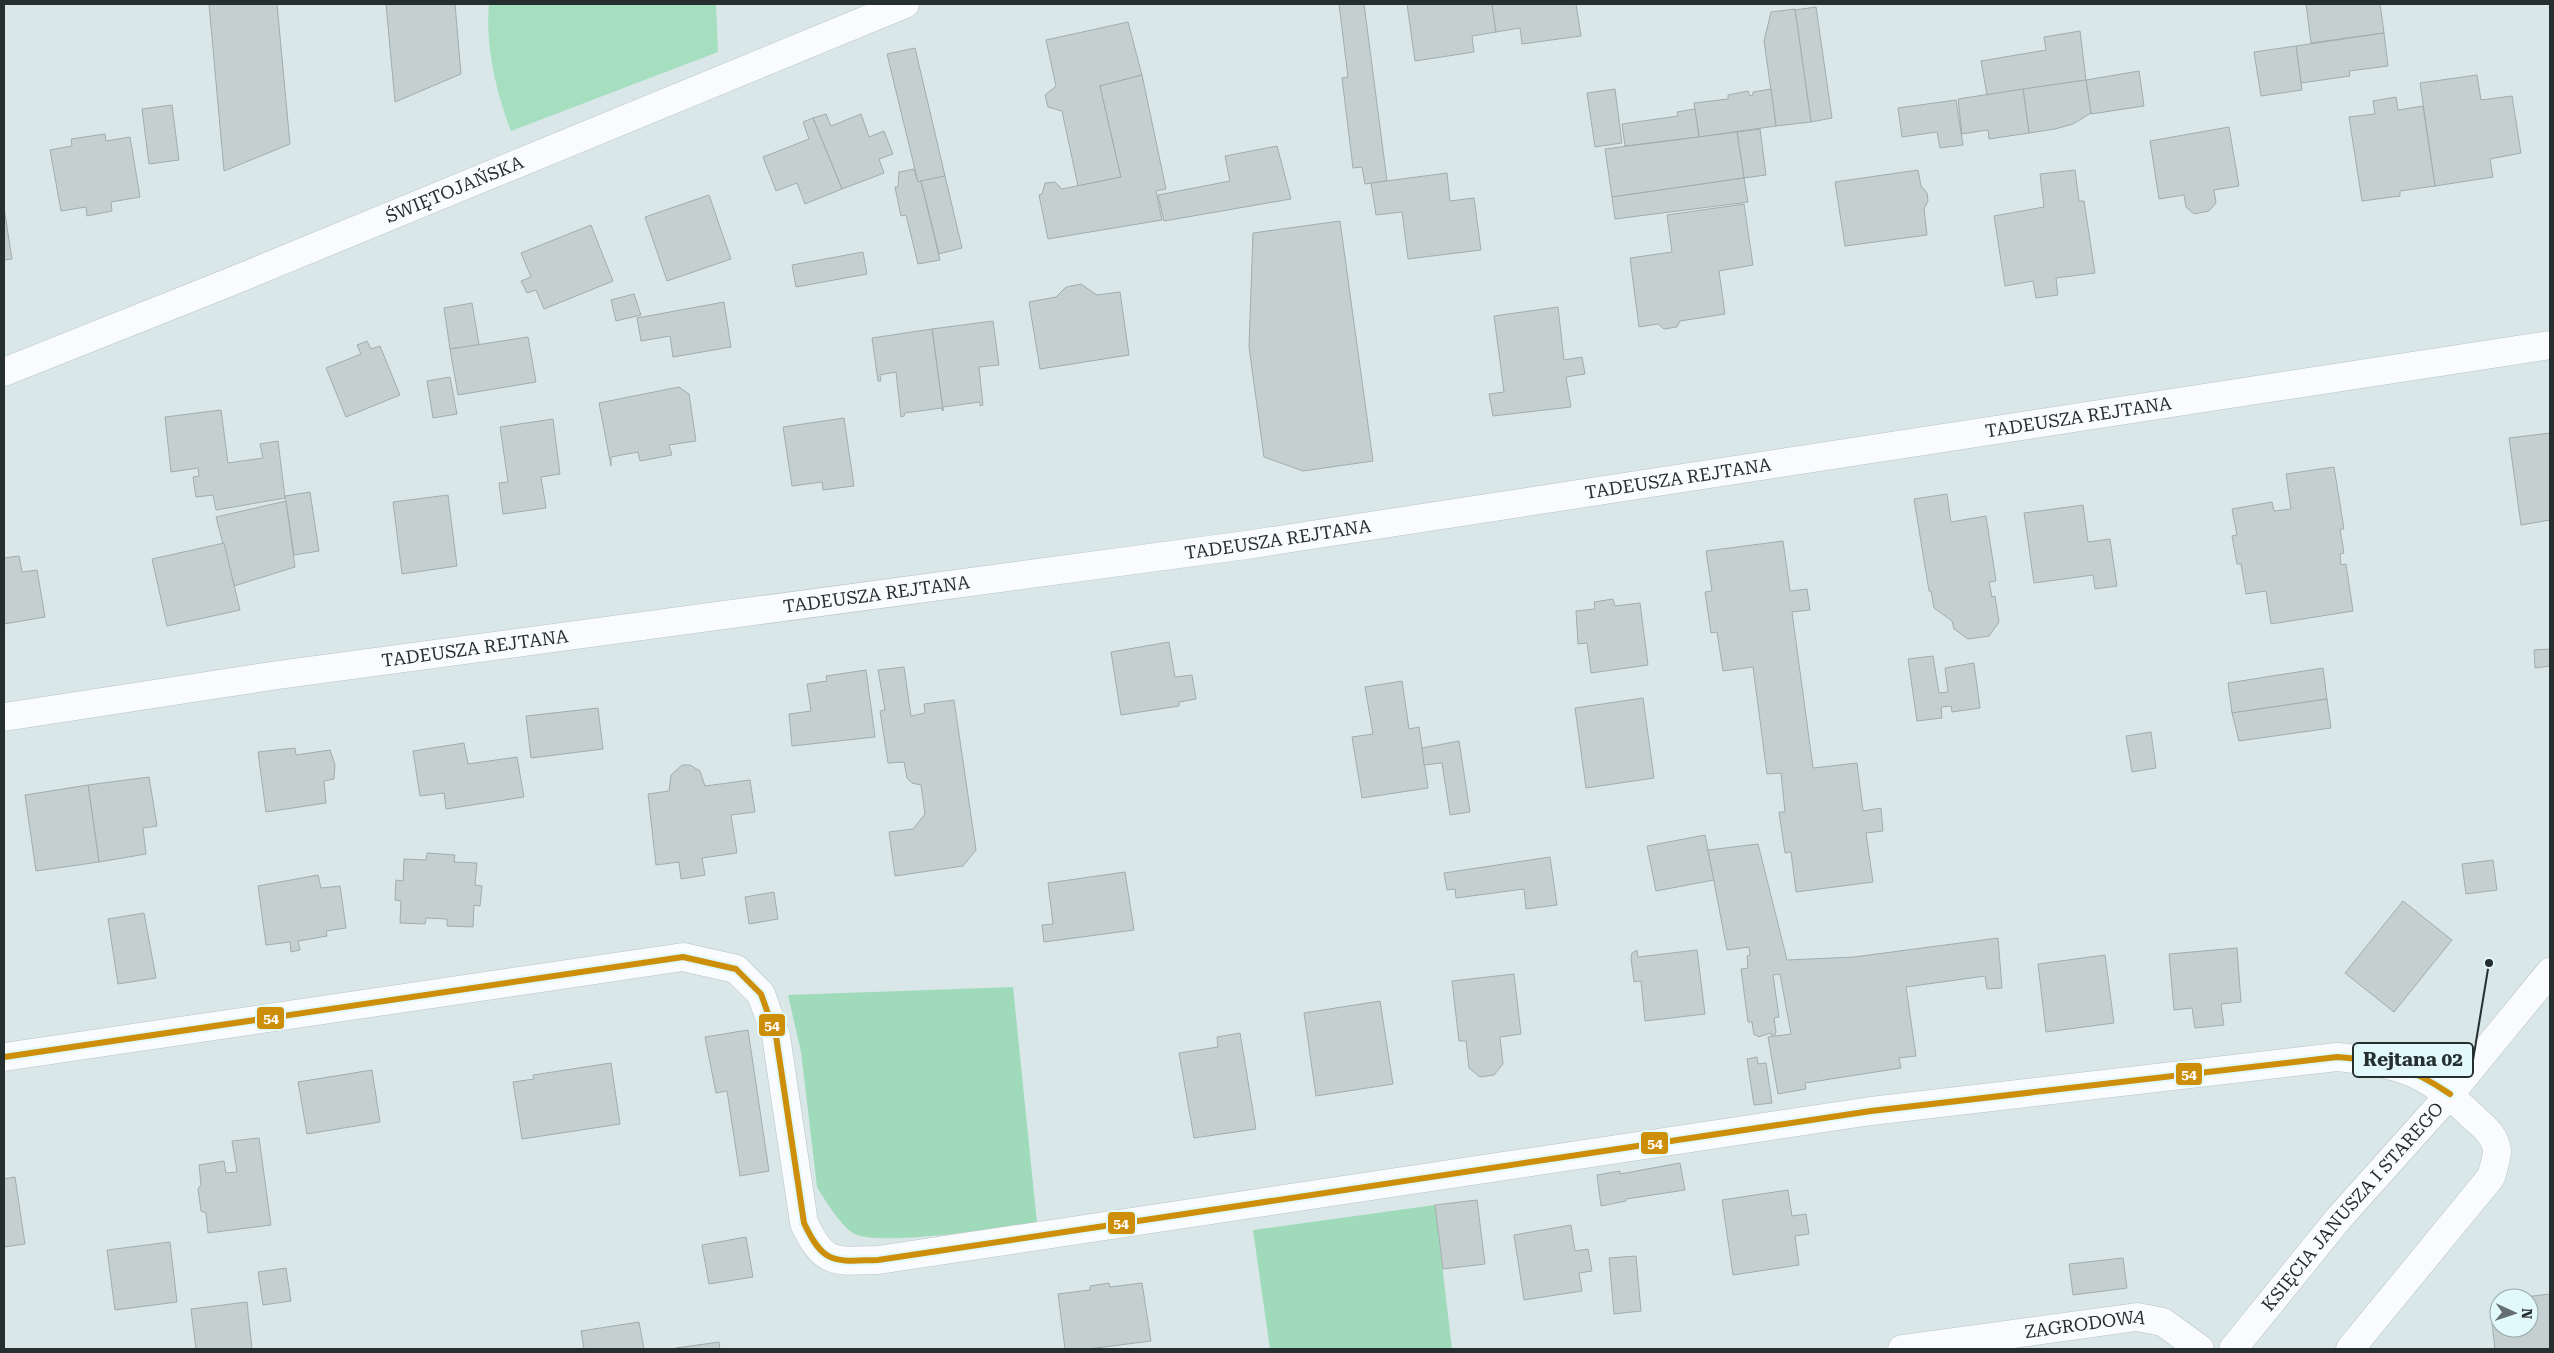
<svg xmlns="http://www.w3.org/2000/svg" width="2554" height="1353" font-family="'Roboto Serif',serif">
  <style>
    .green { fill: #a6dec0 }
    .forest { fill: #9fdabb }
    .building { fill: #c5cfcf; stroke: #a3acac }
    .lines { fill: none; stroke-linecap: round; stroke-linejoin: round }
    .minor-casing { stroke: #b8c2c4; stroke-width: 29 }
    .minor { stroke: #f9fbfc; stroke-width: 28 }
    .bus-1-casing { stroke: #e2f9fc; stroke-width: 10 }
    .bus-1 { stroke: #cd8e0a; stroke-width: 6 }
    .labels { text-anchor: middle; stroke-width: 4.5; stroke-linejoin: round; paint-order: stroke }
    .street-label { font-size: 18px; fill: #262f30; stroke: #e2f9fc }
    .leader { fill: none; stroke: #262f30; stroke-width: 2 }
    .callout-dot { fill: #262f30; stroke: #e2f9fc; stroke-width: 2 }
    .callout { fill: #e2f9fc; stroke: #262f30; stroke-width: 2 }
    .callout-label { font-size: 19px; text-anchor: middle; font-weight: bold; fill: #262f30 }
    .line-badge { stroke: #e2f9fc; stroke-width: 2 }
    .badge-label { font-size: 14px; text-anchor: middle; font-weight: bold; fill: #fff }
  </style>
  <rect width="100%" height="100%" fill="#dae7e9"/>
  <!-- green -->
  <path class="green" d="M489 4H716L718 52 511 131C496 92 485 46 489 4Z"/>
  <!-- forest -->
  <g class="forest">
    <path d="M1013 987 1037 1223C1001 1227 882 1247 855 1234 843 1229 824 1199 817 1187L801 1052 788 995Z"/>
    <path d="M1435 1205 1452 1349H1270L1253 1230Z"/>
  </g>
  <!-- building -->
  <g class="building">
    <path d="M209 4H277L290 144 224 171Z"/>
    <path d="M386 4H455L461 74 395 102Z"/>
    <path d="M1339 4H1364L1387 181 1365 184 1362 167 1353 168 1342 78 1348 77Z"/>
    <path d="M1407 4H1492L1496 32 1472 36 1474 52 1415 61Z"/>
    <path d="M1492 4H1576L1581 36 1522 44 1520 28 1496 32Z"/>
    <path d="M2306 4H2380L2384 33 2311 43Z"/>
    <path d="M1816 7 1832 118 1811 122 1795 10Z"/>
    <path d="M1795 9 1811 122 1776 126 1764 41 1771 12Z"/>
    <path d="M1128 22 1142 75 1100 86 1121 177 1078 186 1062 111 1048 107 1045 95 1056 86 1046 40Z"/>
    <path d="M2080 31 2086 80 1987 95 1981 61 2046 50 2044 37Z"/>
    <path d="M2384 33 2388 66 2349 71 2350 76 2301 83 2296 46Z"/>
    <path d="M2296 46 2302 90 2261 96 2254 52Z"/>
    <path d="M915 48 945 176 918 182 887 54Z"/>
    <path d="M2139 71 2144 106 2091 114 2086 80Z"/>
    <path d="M1142 75 1166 189 1156 191 1162 220 1048 239 1039 195 1042 194 1045 183 1055 182 1062 189 1121 177 1100 86Z"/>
    <path d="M2477 75 2481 100 2512 96 2521 153 2490 159 2493 177 2435 186 2420 83Z"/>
    <path d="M2086 80 2091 113 2073 124 2055 129 2029 133 2023 89Z"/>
    <path d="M1615 89 1622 143 1595 147 1587 93Z"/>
    <path d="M1771 89 1776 126 1699 137 1694 103 1728 99V95L1748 91 1750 96 1753 95V92Z"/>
    <path d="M2023 89 2029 133 1989 139 1988 130 1962 134 1958 99Z"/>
    <path d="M2396 97 2398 110 2423 106 2435 186 2400 191V196L2362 201 2349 117 2375 114 2373 101Z"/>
    <path d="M1956 100 1963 145 1940 148 1937 132 1902 137 1898 108Z"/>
    <path d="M172 105 179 160 149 164 142 109Z"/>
    <path d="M1695 109 1699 137 1625 146 1622 124 1678 116 1677 112Z"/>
    <path d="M826 114 831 126 861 114 869 137 884 131 893 154 879 159 884 173 842 189 813 118Z"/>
    <path d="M813 118 842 189 805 204 797 183 776 191 763 157 809 139 803 122Z"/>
    <path d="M2229 127 2239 186 2214 190 2216 203 2209 211 2194 214 2186 207 2184 195 2159 199 2150 141Z"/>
    <path d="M1760 129 1766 175 1744 178 1737 132Z"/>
    <path d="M1737 132 1744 178 1612 197 1605 149Z"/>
    <path d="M105 134 106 141 130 137 140 197 111 202 112 211 87 216 86 207 61 211 50 150 72 146 71 139Z"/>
    <path d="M1277 146 1291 199 1164 221 1158 195 1230 181 1225 156Z"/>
    <path d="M914 169 918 182 921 181 940 260 918 264 906 215 901 216 895 187H898L899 172Z"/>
    <path d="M1918 170 1921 186 1927 193 1928 201 1924 209 1927 235 1845 246 1835 182Z"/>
    <path d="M2075 170 2079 201H2084L2095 273 2056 278 2058 295 2036 298 2033 281 2005 286 1994 216 2044 207 2040 174Z"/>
    <path d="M1447 173 1450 201 1474 198 1481 250 1408 259 1402 212 1376 215 1371 183Z"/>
    <path d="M945 176 962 248 939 254 921 181Z"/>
    <path d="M1744 178 1748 202 1615 219 1612 197Z"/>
    <path d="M709 195 731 259 667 281 645 217Z"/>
    <path d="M1744 204 1753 265 1719 271 1725 314 1680 321 1677 327 1664 329 1658 324 1639 327 1630 258 1672 252 1667 215Z"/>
    <path d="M4 208 12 259 4 260Z"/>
    <path d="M1340 221 1373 461 1303 471 1264 457 1249 347 1253 233Z"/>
    <path d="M591 225 613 281 544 309 536 290 527 293 521 281 531 277 521 253Z"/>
    <path d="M863 252 867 274 796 287 792 265Z"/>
    <path d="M1081 284 1097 295 1120 292 1129 355 1040 369 1029 302 1056 297 1066 287Z"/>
    <path d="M634 294 641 315 616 321 611 300Z"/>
    <path d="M724 302 731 347 673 357 670 336 641 341 637 318Z"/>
    <path d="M472 303 479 345 450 349 444 308Z"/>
    <path d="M1558 307 1564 360 1582 357 1585 374 1566 377 1571 407 1493 416 1489 394 1504 392 1494 316Z"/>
    <path d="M993 321 999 365 979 367 983 405 980 406V402L943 407V411L932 329Z"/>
    <path d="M932 329 943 411 941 408 905 413 904 416 901 417 896 372 880 375 881 381H878L872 338Z"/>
    <path d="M528 337 536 382 458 395 450 349Z"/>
    <path d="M367 341 371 349 380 346 400 395 346 417 326 368 361 354 357 345Z"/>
    <path d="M450 377 457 414 433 418 427 381Z"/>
    <path d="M679 387 689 394 696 441 669 445 672 455 640 461 638 452 611 457V466L599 403Z"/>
    <path d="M221 410 228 463 263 458 260 444 278 441 285 498 216 510 213 495 196 497 193 477 199 476 198 468 171 472 165 417Z"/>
    <path d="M844 418 854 486 823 490 822 482 792 486 783 427Z"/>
    <path d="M553 419 560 474 541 477 546 508 503 514 499 483 508 482 500 427Z"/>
    <path d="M2550 433V520L2521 525 2509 438Z"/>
    <path d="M2334 467 2344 529H2340L2344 553 2340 554 2341 565 2346 564 2353 611 2271 624 2266 591 2246 594 2241 564H2237L2232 536 2237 535 2232 509 2272 502 2274 511 2291 509 2286 474Z"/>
    <path d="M310 492 319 551 294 555 285 496Z"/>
    <path d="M1947 494 1951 522 1986 516 1996 581 1989 582 1992 597 1995 596 1999 622 1989 636 1968 639 1954 629 1952 621 1934 608 1931 591H1929L1914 499Z"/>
    <path d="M448 495 457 566 402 574 393 502Z"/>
    <path d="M286 501 295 567 234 586 216 517Z"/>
    <path d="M2083 505 2088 542 2110 539 2117 586 2095 589 2093 575 2034 583 2024 513Z"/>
    <path d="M1783 541 1790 591 1807 589 1810 610 1792 612 1813 768 1857 763 1863 811 1881 808 1883 831 1866 833 1873 882 1796 892 1791 852 1785 853 1779 812H1785L1781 773 1767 774 1753 667 1723 671 1717 632 1711 633 1705 592 1712 591 1706 551Z"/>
    <path d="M224 543 240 610 167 626 152 559Z"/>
    <path d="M19 556 22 572 37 570 45 617 4 624V558Z"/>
    <path d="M1613 599 1615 606 1640 603 1648 665 1591 673 1587 643 1578 644 1576 611 1595 609 1594 602Z"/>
    <path d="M1169 642 1175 677 1192 675 1196 699 1179 702V706L1121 715 1111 652Z"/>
    <path d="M2550 649V666L2535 668 2534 650Z"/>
    <path d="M1933 656 1939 693 1948 692 1945 668 1974 663 1980 708 1952 712 1951 706 1941 707 1942 718 1917 721 1908 659Z"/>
    <path d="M904 667 911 716 925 713 924 704 954 700 976 850 963 866 895 876 889 832 913 829 925 814 921 785 912 783 907 778 904 762 888 763 880 711 885 710 878 670Z"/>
    <path d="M2323 668 2327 699 2232 713 2228 683Z"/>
    <path d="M866 670 875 737 792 746 789 714 811 711 807 684 827 681 826 676Z"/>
    <path d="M1402 681 1409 729 1419 727 1428 788 1362 798 1352 737 1373 734 1365 687Z"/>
    <path d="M1643 698 1654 778 1586 788 1575 708Z"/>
    <path d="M2327 699 2331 728 2239 741 2232 713Z"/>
    <path d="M598 708 603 749 531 758 526 716Z"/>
    <path d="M2151 732 2156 768 2132 772 2126 736Z"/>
    <path d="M1459 741 1470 812 1450 815 1442 763 1424 765 1422 748Z"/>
    <path d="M464 743 468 764 517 757 524 797 446 809 444 793 420 796 413 751Z"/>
    <path d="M295 748 296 755 330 750 335 765 334 779 324 781 326 803 266 812 258 752Z"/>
    <path d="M682 765H690L700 771 705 786 750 780 755 812 731 815 737 853 702 858 705 875 681 879 679 862 656 865 648 794 669 791 671 775Z"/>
    <path d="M149 777 157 826 143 828 146 854 99 862 88 785Z"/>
    <path d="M88 785 99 862 36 871 25 795Z"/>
    <path d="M1705 835 1714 880 1656 891 1647 846Z"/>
    <path d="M1758 844 1787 960 1854 957 1998 938 2002 988 1987 989 1985 976 1906 987 1916 1056 1899 1058 1901 1068 1805 1083 1806 1089 1778 1094 1768 1037 1791 1034 1780 974 1773 975 1779 1017 1774 1018 1776 1032 1775 1035H1771V1033L1758 1037 1757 1035H1754L1752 1022H1748L1741 969 1748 968 1747 956 1750 955 1749 947 1727 950 1708 850Z"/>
    <path d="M427 853 455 855 454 862 477 863 475 885 482 886 480 906 474 905 473 927 447 926V919L426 918 425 924 400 923 401 901 395 900 396 880 403 881 404 859 426 860Z"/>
    <path d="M1550 857 1557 905 1526 909 1524 889 1456 898 1455 889 1447 890 1444 873Z"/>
    <path d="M2493 860 2497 890 2466 894 2462 864Z"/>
    <path d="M1125 872 1134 930 1044 942 1042 925 1053 924 1048 883Z"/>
    <path d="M318 875 321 888 340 886 346 928 326 931 327 936 298 941 300 950 291 952 290 942 266 945 258 886Z"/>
    <path d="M774 892 778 919 749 924 745 897Z"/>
    <path d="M2403 901 2452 940 2394 1012 2345 973Z"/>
    <path d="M144 913 156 978 118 984 108 919Z"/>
    <path d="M2237 948 2241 1002 2221 1004 2224 1025 2195 1028 2192 1008 2174 1010 2169 954Z"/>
    <path d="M1637 950 1638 957 1697 950 1705 1014 1645 1021 1641 981 1634 982 1631 958 1632 953Z"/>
    <path d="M2105 955 2114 1023 2046 1032 2038 964Z"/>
    <path d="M1514 974 1521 1034 1500 1037 1503 1064 1494 1075 1480 1077 1469 1068 1466 1041H1459L1452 981Z"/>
    <path d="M1380 1001 1393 1084 1316 1096 1304 1013Z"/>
    <path d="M748 1030 769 1171 740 1176 727 1091 716 1093 705 1037Z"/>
    <path d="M1240 1033 1256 1129 1194 1138 1179 1053 1218 1047 1217 1037Z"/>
    <path d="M1757 1057 1758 1064 1766 1063 1772 1103 1754 1105 1747 1059Z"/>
    <path d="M611 1063 620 1124 522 1139 513 1082 534 1079 533 1075Z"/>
    <path d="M372 1070 380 1122 307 1134 298 1082Z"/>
    <path d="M259 1138 271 1225 208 1233 206 1213 201 1211 198 1189 201 1185 199 1165 224 1161 226 1173 237 1172 232 1141Z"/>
    <path d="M1680 1163 1685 1190 1626 1199V1201L1601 1206 1597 1175 1620 1171V1174Z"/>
    <path d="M15 1177 25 1244 4 1247V1179Z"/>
    <path d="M1788 1190 1792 1216 1806 1214 1809 1234 1795 1236 1799 1265 1733 1275 1722 1200Z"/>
    <path d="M1477 1200 1485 1264 1443 1269 1435 1205Z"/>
    <path d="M1571 1225 1575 1251 1588 1249 1592 1271 1579 1273 1582 1291 1524 1300 1514 1235Z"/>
    <path d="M746 1237 753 1277 709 1284 702 1245Z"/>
    <path d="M170 1242 177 1302 115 1310 107 1250Z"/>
    <path d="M1636 1256 1641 1311 1614 1314 1609 1258Z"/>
    <path d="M2123 1258 2127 1288 2073 1295 2069 1264Z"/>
    <path d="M286 1268 291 1301 263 1305 258 1272Z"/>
    <path d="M1109 1283 1110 1287 1142 1283 1151 1341 1088 1349H1065L1058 1294 1090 1290V1286Z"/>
    <path d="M2550 1294V1349H2495L2492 1323H2499V1328H2529V1298H2516Z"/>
    <path d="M247 1302 252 1349H196L191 1309Z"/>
    <path d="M639 1322 644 1349H584L581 1331Z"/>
    <path d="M719 1342 720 1349H676V1348Z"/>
  </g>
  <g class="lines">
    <!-- minor casing -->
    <g class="minor-casing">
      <g id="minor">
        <path id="s1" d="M4 372 230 282 905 4"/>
        <path id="s2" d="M4 717 278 675 1246 545 2550 345"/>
        <path d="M4 1057 683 957 736 969 761 994 776 1036 804 1223C824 1266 835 1261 878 1260L1871 1111 2337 1057C2400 1063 2427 1072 2473 1117 2483 1126 2496 1136 2497 1151 2497 1159 2493 1169 2491 1177L2350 1349"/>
        <path id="s3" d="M1902 1349 2137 1317 2163 1322 2200 1349"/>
        <path id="s4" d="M2233 1349 2339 1218 2450 1094 2550 972"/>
      </g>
    </g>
    <!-- minor -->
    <use href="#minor" class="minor"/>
    <!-- bus-1 casing -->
    <g class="bus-1-casing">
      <path id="bus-1" d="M4 1057 683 957 736 969 761 994 776 1036 804 1223C824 1266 835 1261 878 1260L1871 1111 2337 1057C2385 1061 2409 1066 2450 1094"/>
    </g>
    <!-- bus-1 -->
    <use href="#bus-1" class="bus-1"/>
  </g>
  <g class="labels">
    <!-- street labels -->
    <g class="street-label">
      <text dy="6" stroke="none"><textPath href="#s1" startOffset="486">ŚWIĘTOJAŃSKA</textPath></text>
      <text dy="6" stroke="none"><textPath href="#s2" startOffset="2096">TADEUSZA REJTANA</textPath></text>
      <text dy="6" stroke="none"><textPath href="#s2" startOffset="1691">TADEUSZA REJTANA</textPath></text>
      <text dy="6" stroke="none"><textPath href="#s2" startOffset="1286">TADEUSZA REJTANA</textPath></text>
      <text dy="6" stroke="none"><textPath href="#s2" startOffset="881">TADEUSZA REJTANA</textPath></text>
      <text dy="6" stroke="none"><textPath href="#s2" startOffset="476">TADEUSZA REJTANA</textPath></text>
      <text dy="6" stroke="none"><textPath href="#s4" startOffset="186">KSIĘCIA JANUSZA I STAREGO</textPath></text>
      <text dy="6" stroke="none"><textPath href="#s3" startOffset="185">ZAGRODOWA</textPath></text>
    </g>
  </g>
  <!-- callouts -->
  <path class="leader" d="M2489 963L2473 1060"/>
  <circle class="callout-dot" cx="2489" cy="963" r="5"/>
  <rect class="callout" x="2353" y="1043" width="120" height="34" rx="5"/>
  <g class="callout-label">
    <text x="2413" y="1066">Rejtana 02</text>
  </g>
  <g class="line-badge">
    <rect x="256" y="1006" width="29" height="24" rx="5" fill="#cd8e0a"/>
    <rect x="758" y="1013" width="28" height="24" rx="5" fill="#cd8e0a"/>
    <rect x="2175" y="1062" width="28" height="24" rx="5" fill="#cd8e0a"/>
    <rect x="1640" y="1131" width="29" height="24" rx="5" fill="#cd8e0a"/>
    <rect x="1107" y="1211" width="29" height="24" rx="5" fill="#cd8e0a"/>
  </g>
  <g class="badge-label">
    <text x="271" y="1023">54</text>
    <text x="772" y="1030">54</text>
    <text x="2189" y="1079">54</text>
    <text x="1655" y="1148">54</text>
    <text x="1121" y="1228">54</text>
  </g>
  <!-- border -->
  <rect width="2554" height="1353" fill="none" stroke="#262f30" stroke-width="10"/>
  <!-- north arrow -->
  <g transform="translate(2514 1313) rotate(93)"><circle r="24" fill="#e2f9fc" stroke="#97a8aa"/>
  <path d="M0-4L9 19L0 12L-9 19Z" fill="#656f71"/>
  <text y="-8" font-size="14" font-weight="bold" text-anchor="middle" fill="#262f30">N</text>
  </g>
</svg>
